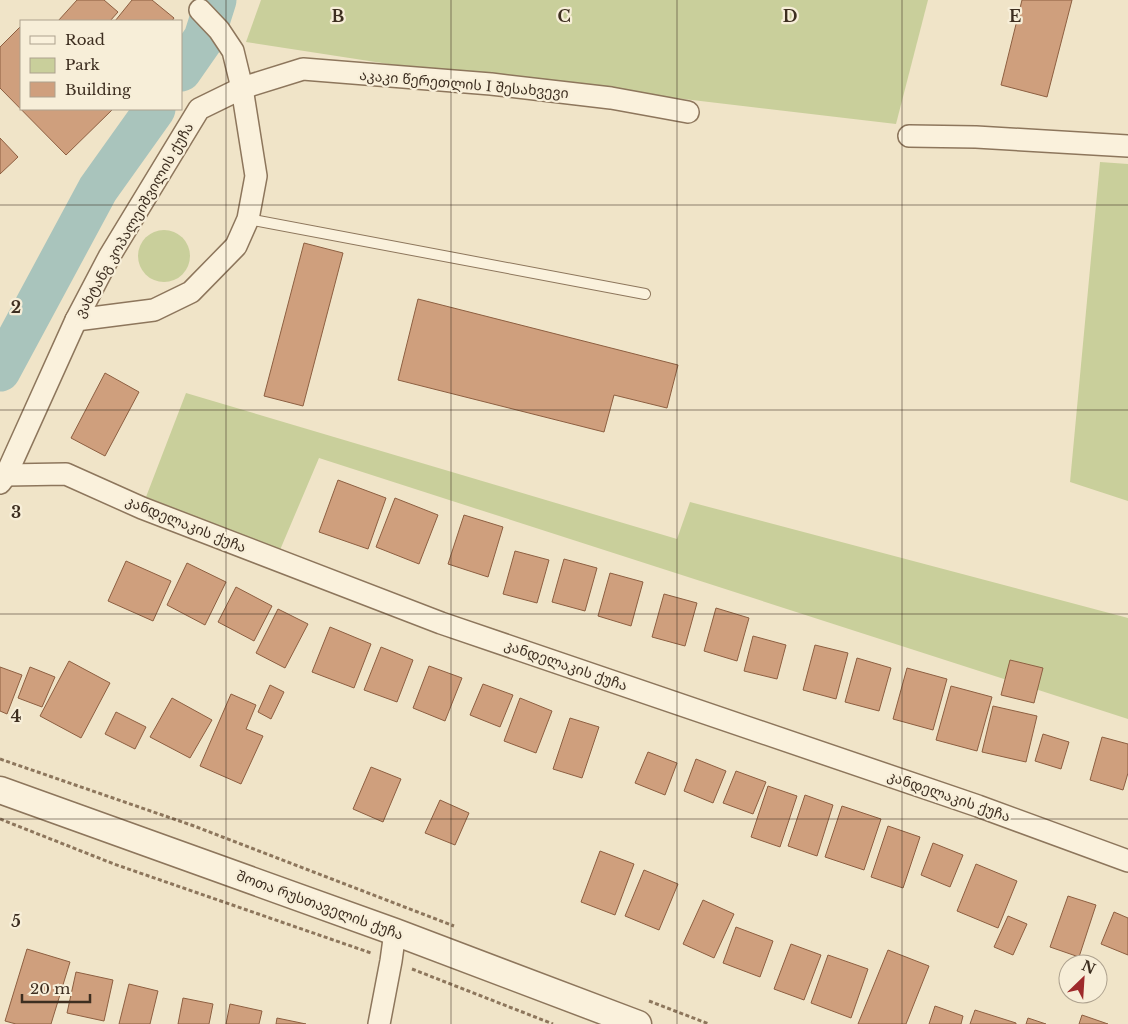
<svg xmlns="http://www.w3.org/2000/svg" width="1128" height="1024" font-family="'Libre Baskerville','Noto Sans Georgian',serif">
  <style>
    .green { fill: #c9cf9b }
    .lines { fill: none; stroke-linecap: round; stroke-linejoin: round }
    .river { stroke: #a9c4bc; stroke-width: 41 }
    .building { fill: #cf9f7d; stroke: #8d5f41 }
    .service-casing { stroke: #8d765c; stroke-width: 12 }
    .minor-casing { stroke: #8d765c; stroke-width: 24 }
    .tertiary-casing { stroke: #8d765c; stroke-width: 29 }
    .path { stroke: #8d765c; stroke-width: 3; stroke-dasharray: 4 2.5; stroke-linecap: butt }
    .service { stroke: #faf1dc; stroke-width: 10 }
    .minor { stroke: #faf1dc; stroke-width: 21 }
    .tertiary { stroke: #faf1dc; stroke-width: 26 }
    .grid { fill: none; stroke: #3d2e20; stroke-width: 1; stroke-opacity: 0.55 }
    .labels { text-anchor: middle; stroke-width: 4.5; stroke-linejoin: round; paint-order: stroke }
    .street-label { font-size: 14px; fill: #3d2e20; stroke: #f7eed8 }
    .grid-label { font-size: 16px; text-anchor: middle; font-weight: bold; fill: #3d2e20; stroke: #f7eed8; stroke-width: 4.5; stroke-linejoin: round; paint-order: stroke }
  </style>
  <rect width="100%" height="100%" fill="#f0e4c8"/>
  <!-- green -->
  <g class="green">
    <path d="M261 0H928L896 124 395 65 246 42Z"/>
    <path d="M1100 162 1128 164V501L1070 482Z"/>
    <circle cx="164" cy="256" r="26"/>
    <path d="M186 393 677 539 690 502 1128 618V719L319 458 280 550 146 497Z"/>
  </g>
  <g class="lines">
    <!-- river -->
    <g class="river">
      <path d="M181 71 204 38 216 0"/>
      <path d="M0 371 98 189 155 109"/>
    </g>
  </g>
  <!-- building -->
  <g class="building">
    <path d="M77 0H104L118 12 110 21H58Z"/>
    <path d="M132 0H152L174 18 172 21H115Z"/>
    <path d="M1022 0H1072L1047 97 1001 85Z"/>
    <path d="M21 26V109H113L66 155 0 88V47Z"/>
    <path d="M0 138 18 157 0 174Z"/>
    <path d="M304 243 343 253 303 406 264 396Z"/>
    <path d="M418 299 678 365 667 408 614 395 604 432 398 380Z"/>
    <path d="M105 373 139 392 105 456 71 438Z"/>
    <path d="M338 480 386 498 368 549 319 532Z"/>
    <path d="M395 498 438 515 419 564 376 547Z"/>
    <path d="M464 515 503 527 488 577 448 564Z"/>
    <path d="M515 551 549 560 537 603 503 594Z"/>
    <path d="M564 559 597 568 585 611 552 602Z"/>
    <path d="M126 561 171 581 153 621 108 601Z"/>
    <path d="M187 563 226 582 205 625 167 605Z"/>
    <path d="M610 573 643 582 631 626 598 616Z"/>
    <path d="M236 587 272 606 254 641 218 622Z"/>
    <path d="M664 594 697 603 685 646 652 637Z"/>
    <path d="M716 608 749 618 737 661 704 651Z"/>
    <path d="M278 609 308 624 285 668 256 653Z"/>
    <path d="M330 627 371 644 354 688 312 672Z"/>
    <path d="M753 636 786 645 777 679 744 671Z"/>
    <path d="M815 645 848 653 836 699 803 690Z"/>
    <path d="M381 647 413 660 397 702 364 690Z"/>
    <path d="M857 658 891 668 879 711 845 702Z"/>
    <path d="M1010 660 1043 668 1034 703 1001 695Z"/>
    <path d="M69 661 110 683 81 738 40 716Z"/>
    <path d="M429 666 462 678 445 721 413 708Z"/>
    <path d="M0 667 22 675 7 714 0 711Z"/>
    <path d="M30 667 55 677 42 707 18 698Z"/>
    <path d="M907 668 947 679 933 730 893 719Z"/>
    <path d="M483 684 513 695 500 727 470 715Z"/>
    <path d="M270 685 284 692 271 719 258 712Z"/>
    <path d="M951 686 992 697 977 751 936 740Z"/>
    <path d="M231 694 256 705 246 729 263 736 241 784 200 766Z"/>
    <path d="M172 698 212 720 190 758 150 737Z"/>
    <path d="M520 698 552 711 536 753 504 741Z"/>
    <path d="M993 706 1037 716 1026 762 982 752Z"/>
    <path d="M116 712 146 727 135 749 105 734Z"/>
    <path d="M570 718 599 727 582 778 553 769Z"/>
    <path d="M1043 734 1069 742 1061 769 1035 761Z"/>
    <path d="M1102 737 1128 744V773L1123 790 1090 780Z"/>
    <path d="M648 752 677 763 665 795 635 783Z"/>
    <path d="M696 759 726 771 713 803 684 791Z"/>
    <path d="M371 767 401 779 383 822 353 809Z"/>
    <path d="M736 771 766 782 753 814 723 803Z"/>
    <path d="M768 786 797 796 780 847 751 837Z"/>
    <path d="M805 795 833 805 817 856 788 846Z"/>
    <path d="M440 800 469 813 455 845 425 833Z"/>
    <path d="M842 806 881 819 864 870 825 857Z"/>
    <path d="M888 826 920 837 903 888 871 877Z"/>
    <path d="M933 843 963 855 950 887 921 875Z"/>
    <path d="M600 851 634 864 615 915 581 902Z"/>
    <path d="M976 864 1017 881 998 928 957 911Z"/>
    <path d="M644 870 678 884 659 930 625 916Z"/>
    <path d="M1068 896 1096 905 1079 957 1050 947Z"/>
    <path d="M703 900 734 914 714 958 683 944Z"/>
    <path d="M1114 912 1128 918V955L1101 944Z"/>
    <path d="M1008 916 1027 924 1013 955 994 947Z"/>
    <path d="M736 927 773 941 760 977 723 963Z"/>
    <path d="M791 944 821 955 804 1000 774 989Z"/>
    <path d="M27 949 70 962 51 1024H16L5 1021Z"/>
    <path d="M888 950 929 966 906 1024H858Z"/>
    <path d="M828 955 868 969 851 1018 811 1003Z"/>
    <path d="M76 972 113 980 104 1021 67 1013Z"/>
    <path d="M129 984 158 991 150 1024H119Z"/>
    <path d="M183 998 213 1004 209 1024H178Z"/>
    <path d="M230 1004 262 1011 259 1024H226Z"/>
    <path d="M935 1006 963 1016 961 1024H929Z"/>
    <path d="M975 1010 1016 1023V1024H970Z"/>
    <path d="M1082 1015 1108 1024H1079Z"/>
    <path d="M277 1018 306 1024H276Z"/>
    <path d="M1028 1018 1046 1024H1026Z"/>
  </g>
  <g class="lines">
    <!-- service casing -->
    <g class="service-casing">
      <path id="service" d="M248 219 645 294"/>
    </g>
    <!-- minor casing -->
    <g class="minor-casing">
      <g id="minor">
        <path d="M909 136 976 137 1128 146"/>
        <path d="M76 320 154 310 191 292 236 246 248 219 256 176 242 88 233 51 219 30 200 10"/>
        <path d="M6 475 66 474 142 508 441 623 978 806 1128 861"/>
        <path d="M0 483 6 475 76 320 109 257 199 109 242 88 303 69 491 84 611 98 688 112"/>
        <path d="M379 1024 391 961 395 932"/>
      </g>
    </g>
    <!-- tertiary casing -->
    <g class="tertiary-casing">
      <path id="tertiary" d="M0 790 395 932 638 1024"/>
    </g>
    <!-- path -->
    <g class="path">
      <path d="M0 759 194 826 454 926"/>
      <path d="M0 819 114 864 371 953"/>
      <path d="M412 969 553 1024"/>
      <path d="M649 1001 709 1024"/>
    </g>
    <!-- service -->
    <use href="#service" class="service"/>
    <!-- minor -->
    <use href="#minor" class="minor"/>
    <!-- tertiary -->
    <use href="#tertiary" class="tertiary"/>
  </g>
  <!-- grid -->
  <path class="grid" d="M226 0V1024M451 0V1024M677 0V1024M902 0V1024M0 205H1128M0 410H1128M0 614H1128M0 819H1128"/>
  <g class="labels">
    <!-- street labels -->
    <g class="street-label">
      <text transform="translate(464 84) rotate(5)" y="5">აკაკი წერეთლის I შესახვევი</text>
      <text transform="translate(134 220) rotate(-60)" y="5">ვახტანგ კოპალეიშვილის ქუჩა</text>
      <text transform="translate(186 524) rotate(22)" y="5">კანდელაკის ქუჩა</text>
      <text transform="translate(566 665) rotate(19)" y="5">კანდელაკის ქუჩა</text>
      <text transform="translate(949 796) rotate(19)" y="5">კანდელაკის ქუჩა</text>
      <text transform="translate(320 905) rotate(20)" y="5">შოთა რუსთაველის ქუჩა</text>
    </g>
  </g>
  <g class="grid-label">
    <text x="338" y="22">B</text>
    <text x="564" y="22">C</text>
    <text x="790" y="22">D</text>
    <text x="1015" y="22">E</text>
    <text x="16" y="313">2</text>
    <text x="16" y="518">3</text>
    <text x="16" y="722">4</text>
    <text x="16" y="927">5</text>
  </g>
  <!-- legend -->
  <rect x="20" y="20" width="162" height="90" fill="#f7eed8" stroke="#ada18e"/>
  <rect x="30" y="36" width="25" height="8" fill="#faf1dc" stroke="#ada18e"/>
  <text x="65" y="45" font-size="15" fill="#3d2e20">Road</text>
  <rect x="30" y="58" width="25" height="15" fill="#c9cf9b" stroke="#ada18e"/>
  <text x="65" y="70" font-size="15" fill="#3d2e20">Park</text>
  <rect x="30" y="82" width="25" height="15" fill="#cf9f7d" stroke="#ada18e"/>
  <text x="65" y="95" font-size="15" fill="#3d2e20">Building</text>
  <!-- north arrow -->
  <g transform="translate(1083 979) rotate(25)"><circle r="24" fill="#f7eed8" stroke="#ada18e"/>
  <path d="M0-4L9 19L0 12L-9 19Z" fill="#9e2a2b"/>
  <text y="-8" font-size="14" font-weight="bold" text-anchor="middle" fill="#3d2e20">N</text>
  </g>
  <!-- scale -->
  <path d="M22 994v8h68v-8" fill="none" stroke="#3d2e20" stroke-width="2.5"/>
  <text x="30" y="994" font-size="15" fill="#3d2e20" stroke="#f7eed8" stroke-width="4" paint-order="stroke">20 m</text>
</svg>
